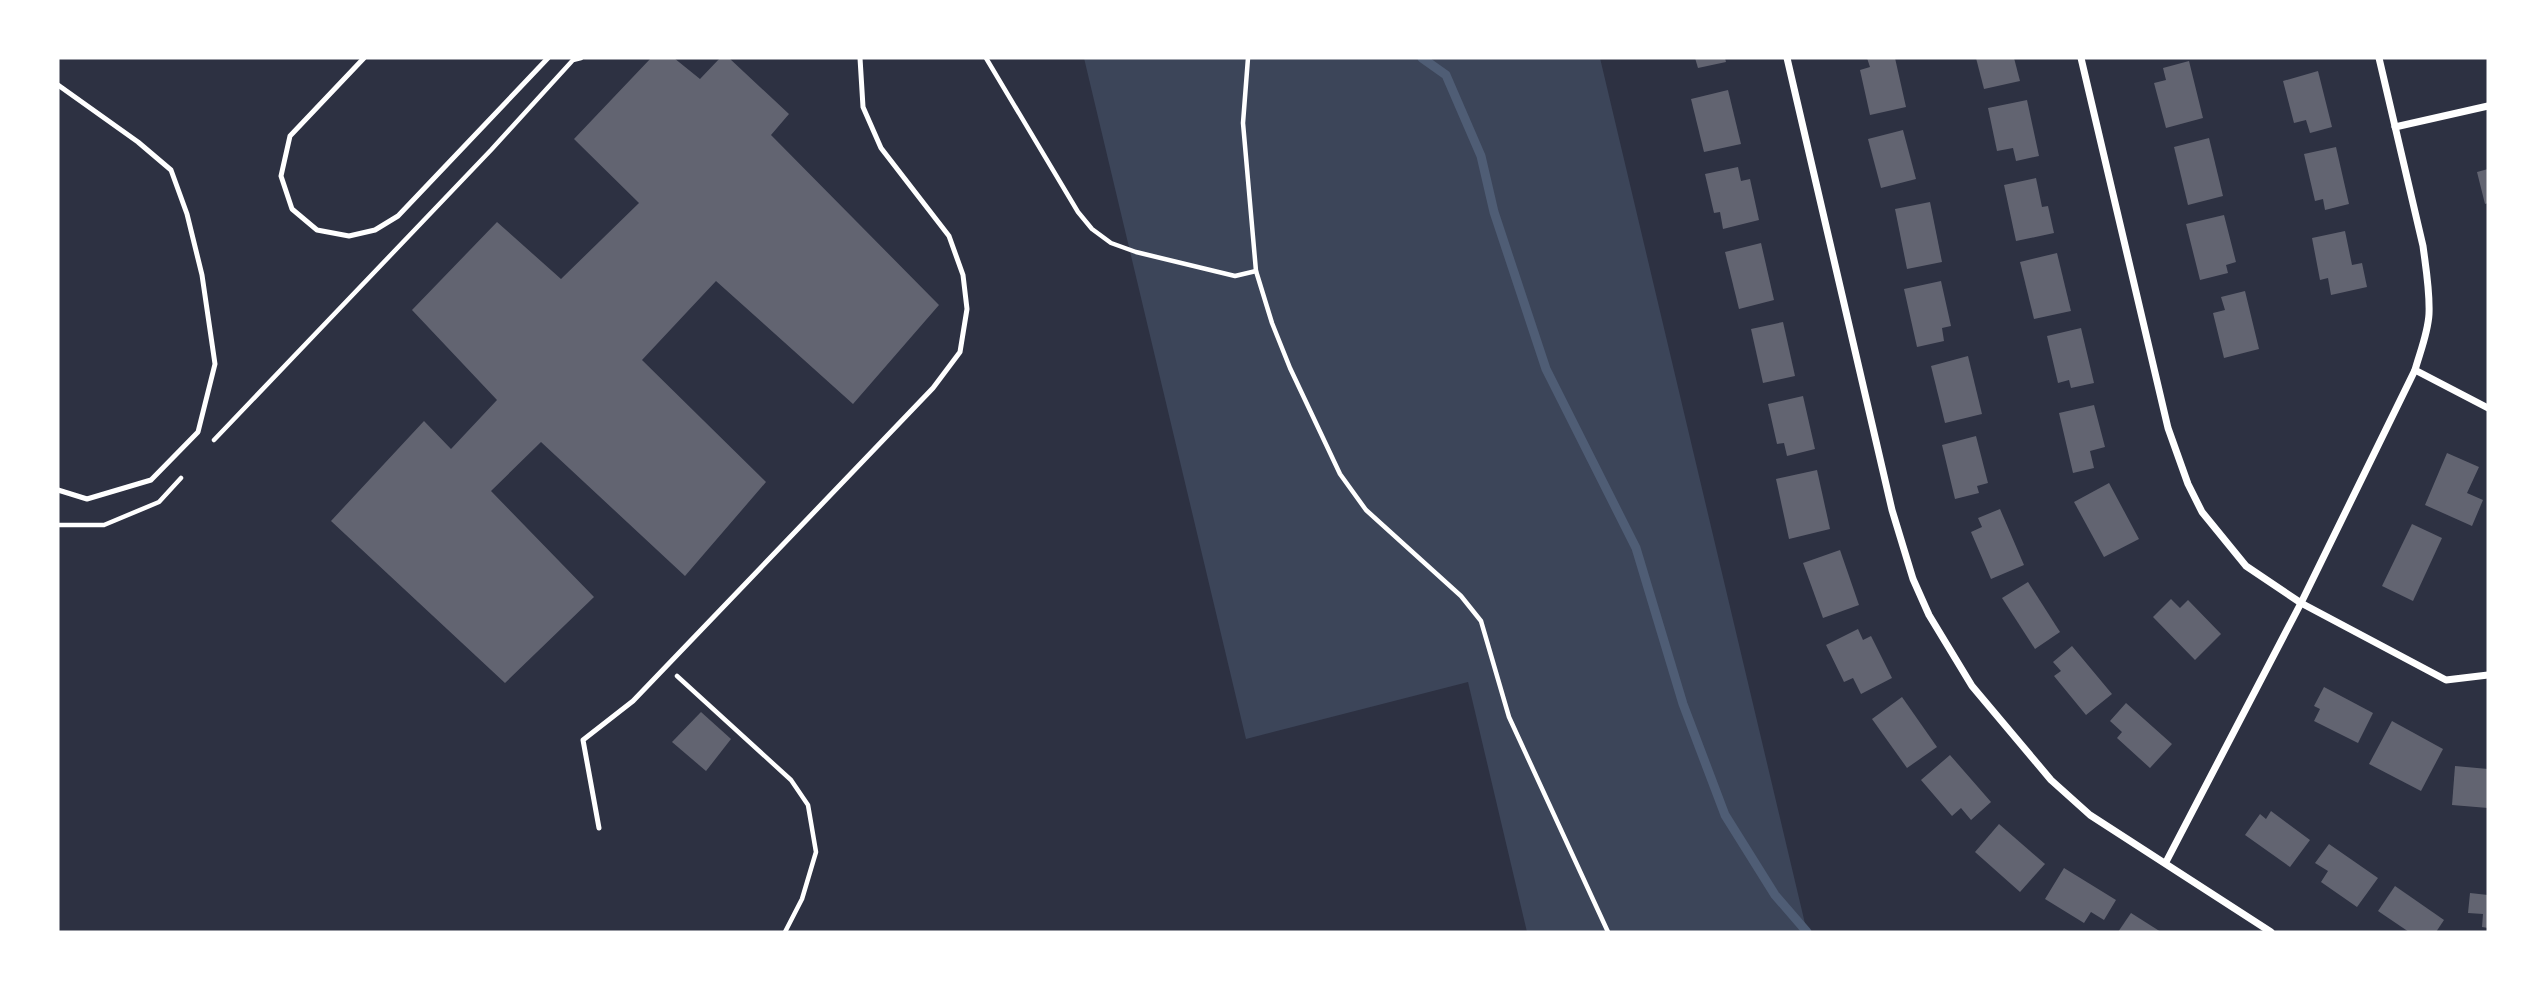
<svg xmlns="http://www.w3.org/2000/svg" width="2546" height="990" font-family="Ubuntu,sans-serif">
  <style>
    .green { fill: #3c4559 }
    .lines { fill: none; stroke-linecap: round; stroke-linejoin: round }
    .stream { stroke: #4f5d75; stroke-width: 9 }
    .building { fill: #626471 }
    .path { stroke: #fff; stroke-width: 4.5 }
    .service { stroke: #fff; stroke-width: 5 }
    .minor { stroke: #fff; stroke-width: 7 }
  </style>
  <rect width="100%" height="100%" fill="#2d3142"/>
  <!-- green -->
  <path class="green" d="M1084 58H1600L1807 932H1527L1468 682 1246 739Z"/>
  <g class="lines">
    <!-- stream -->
    <path class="stream" d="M1422 58 1446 75 1481 156 1494 212 1546 369 1636 548 1683 704 1725 815 1775 895 1807 932"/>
  </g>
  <!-- building -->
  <g class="building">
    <path d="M651 58H674L700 79 720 58H729L789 114 771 135 939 305 853 404 716 281 642 360 766 482 685 576 541 442 491 491 594 597 505 683 331 521 424 421 451 449 497 400 412 310 497 222 561 279 639 203 574 139Z"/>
    <path d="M1695 58H1725L1726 62 1698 68Z"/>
    <path d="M1867 58H1895L1906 107 1870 115 1860 70 1870 67Z"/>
    <path d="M1976 58H2014L2020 81 1984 89Z"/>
    <path d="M2189 61 2203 118 2166 128 2154 83 2166 80 2163 68Z"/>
    <path d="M2318 71 2332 127 2310 133 2306 120 2294 123 2283 81Z"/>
    <path d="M1728 90 1741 144 1704 152 1691 99Z"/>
    <path d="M2027 100 2039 156 2016 161 2013 148 1997 151 1988 108Z"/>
    <path d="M1903 130 1916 179 1881 188 1868 139Z"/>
    <path d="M2209 138 2223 196 2188 205 2174 147Z"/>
    <path d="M2336 147 2349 204 2325 210 2323 199 2315 201 2304 154Z"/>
    <path d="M1738 167 1741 181 1750 179 1759 220 1723 229 1720 212 1714 213 1705 174Z"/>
    <path d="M2488 169V203L2485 204 2477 172Z"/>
    <path d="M2036 178 2042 207 2048 206 2054 233 2016 241 2004 185Z"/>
    <path d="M1930 202 1942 262 1907 269 1895 209Z"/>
    <path d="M2224 215 2236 262 2226 265 2228 273 2200 280 2186 224Z"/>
    <path d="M2345 231 2352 265 2362 263 2367 287 2331 295 2328 278 2320 280 2312 238Z"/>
    <path d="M1761 243 1774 300 1739 309 1725 252Z"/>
    <path d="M2057 253 2071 311 2034 319 2020 262Z"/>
    <path d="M1941 281 1951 326 1942 328 1944 341 1917 347 1904 289Z"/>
    <path d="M2245 291 2259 349 2224 358 2213 313 2225 310 2221 297Z"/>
    <path d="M1783 322 1795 376 1763 383 1751 329Z"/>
    <path d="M2081 328 2094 383 2071 388 2069 380 2058 383 2047 336Z"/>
    <path d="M1968 356 1982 414 1945 423 1931 366Z"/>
    <path d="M1803 396 1815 449 1787 456 1784 443 1777 444 1768 404Z"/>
    <path d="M2094 405 2105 447 2090 451 2094 468 2073 473 2059 413Z"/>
    <path d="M1976 436 1988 483 1977 486 1979 493 1955 499 1942 445Z"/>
    <path d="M2447 453 2479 467 2467 493 2483 500 2472 526 2425 505Z"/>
    <path d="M1817 470 1830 529 1789 539 1776 479Z"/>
    <path d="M2109 483 2139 539 2104 557 2074 502Z"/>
    <path d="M2000 509 2024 565 1991 579 1971 532 1982 527 1978 518Z"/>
    <path d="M2412 524 2442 538 2413 601 2382 586Z"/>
    <path d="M1840 550 1859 605 1823 618 1803 563Z"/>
    <path d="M2028 582 2060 632 2035 649 2002 598Z"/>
    <path d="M2171 599 2180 608 2188 600 2221 634 2195 660 2153 617Z"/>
    <path d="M1858 629 1863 640 1871 636 1892 678 1861 694 1853 678 1844 682 1826 645Z"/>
    <path d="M2072 646 2112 694 2086 715 2054 676 2061 671 2053 662Z"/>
    <path d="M2324 687 2373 713 2358 743 2314 721 2320 709 2314 706Z"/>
    <path d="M1902 697 1937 747 1907 768 1872 719Z"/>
    <path d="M2126 703 2172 744 2150 768 2117 738 2122 732 2110 721Z"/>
    <path d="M701 712 731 739 706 771 672 742Z"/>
    <path d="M2392 721 2443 749 2421 791 2369 764Z"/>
    <path d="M1950 755 1991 802 1971 820 1961 808 1952 816 1921 780Z"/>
    <path d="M2455 766 2488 769V808L2452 805Z"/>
    <path d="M2271 811 2310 840 2290 867 2245 835 2260 814 2266 819Z"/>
    <path d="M1999 824 2045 864 2020 892 1975 852Z"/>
    <path d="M2329 844 2378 878 2357 907 2321 882 2328 871 2315 863Z"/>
    <path d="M2064 868 2116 900 2104 920 2091 912 2084 923 2045 899Z"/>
    <path d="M2395 886 2444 920 2436 932H2409L2378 911Z"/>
    <path d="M2470 893 2488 895V928L2482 927 2483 914 2468 913Z"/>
    <path d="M2131 913 2161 932H2118Z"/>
  </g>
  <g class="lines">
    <!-- path -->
    <g class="path">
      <path d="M986 58 1078 212 1092 229 1111 243 1136 252 1235 276 1256 271"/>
      <path d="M1248 58 1243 123 1256 271 1272 323 1290 368 1340 474 1366 510 1461 596 1481 621 1509 717 1608 932"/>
      <path d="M214 440 491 150 573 60 581 58"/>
      <path d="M58 525H104L159 502 181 478"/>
      <path d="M677 676 791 780 808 805 816 852 802 899 785 932"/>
    </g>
    <!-- service -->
    <g class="service">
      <path d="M364 58 290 136 281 176 292 209 317 230 349 236 375 230 398 216 548 58"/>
      <path d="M58 85 138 142 171 170 187 214 202 275 215 364 198 432 151 480 87 499 58 490"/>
      <path d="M599 828 583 740 633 701 933 388 960 352 967 309 963 275 949 236 881 148 863 107 860 58"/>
    </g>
    <!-- minor -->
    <g class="minor">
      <path d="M1787 58 1892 510 1913 579 1929 615 1972 686 2051 780 2090 815 2271 932"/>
      <path d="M2081 58 2168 428 2188 484 2202 512 2246 566 2301 603 2446 680 2488 675"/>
      <path d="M2395 127 2488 106"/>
      <path d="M2415 370 2488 408"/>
      <path d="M2166 862 2301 603 2415 370C2420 352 2428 333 2429 314 2430 291 2426 269 2423 246L2379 58"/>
    </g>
  </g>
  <!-- border -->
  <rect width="2546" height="990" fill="none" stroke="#ffffff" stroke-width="119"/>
</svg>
